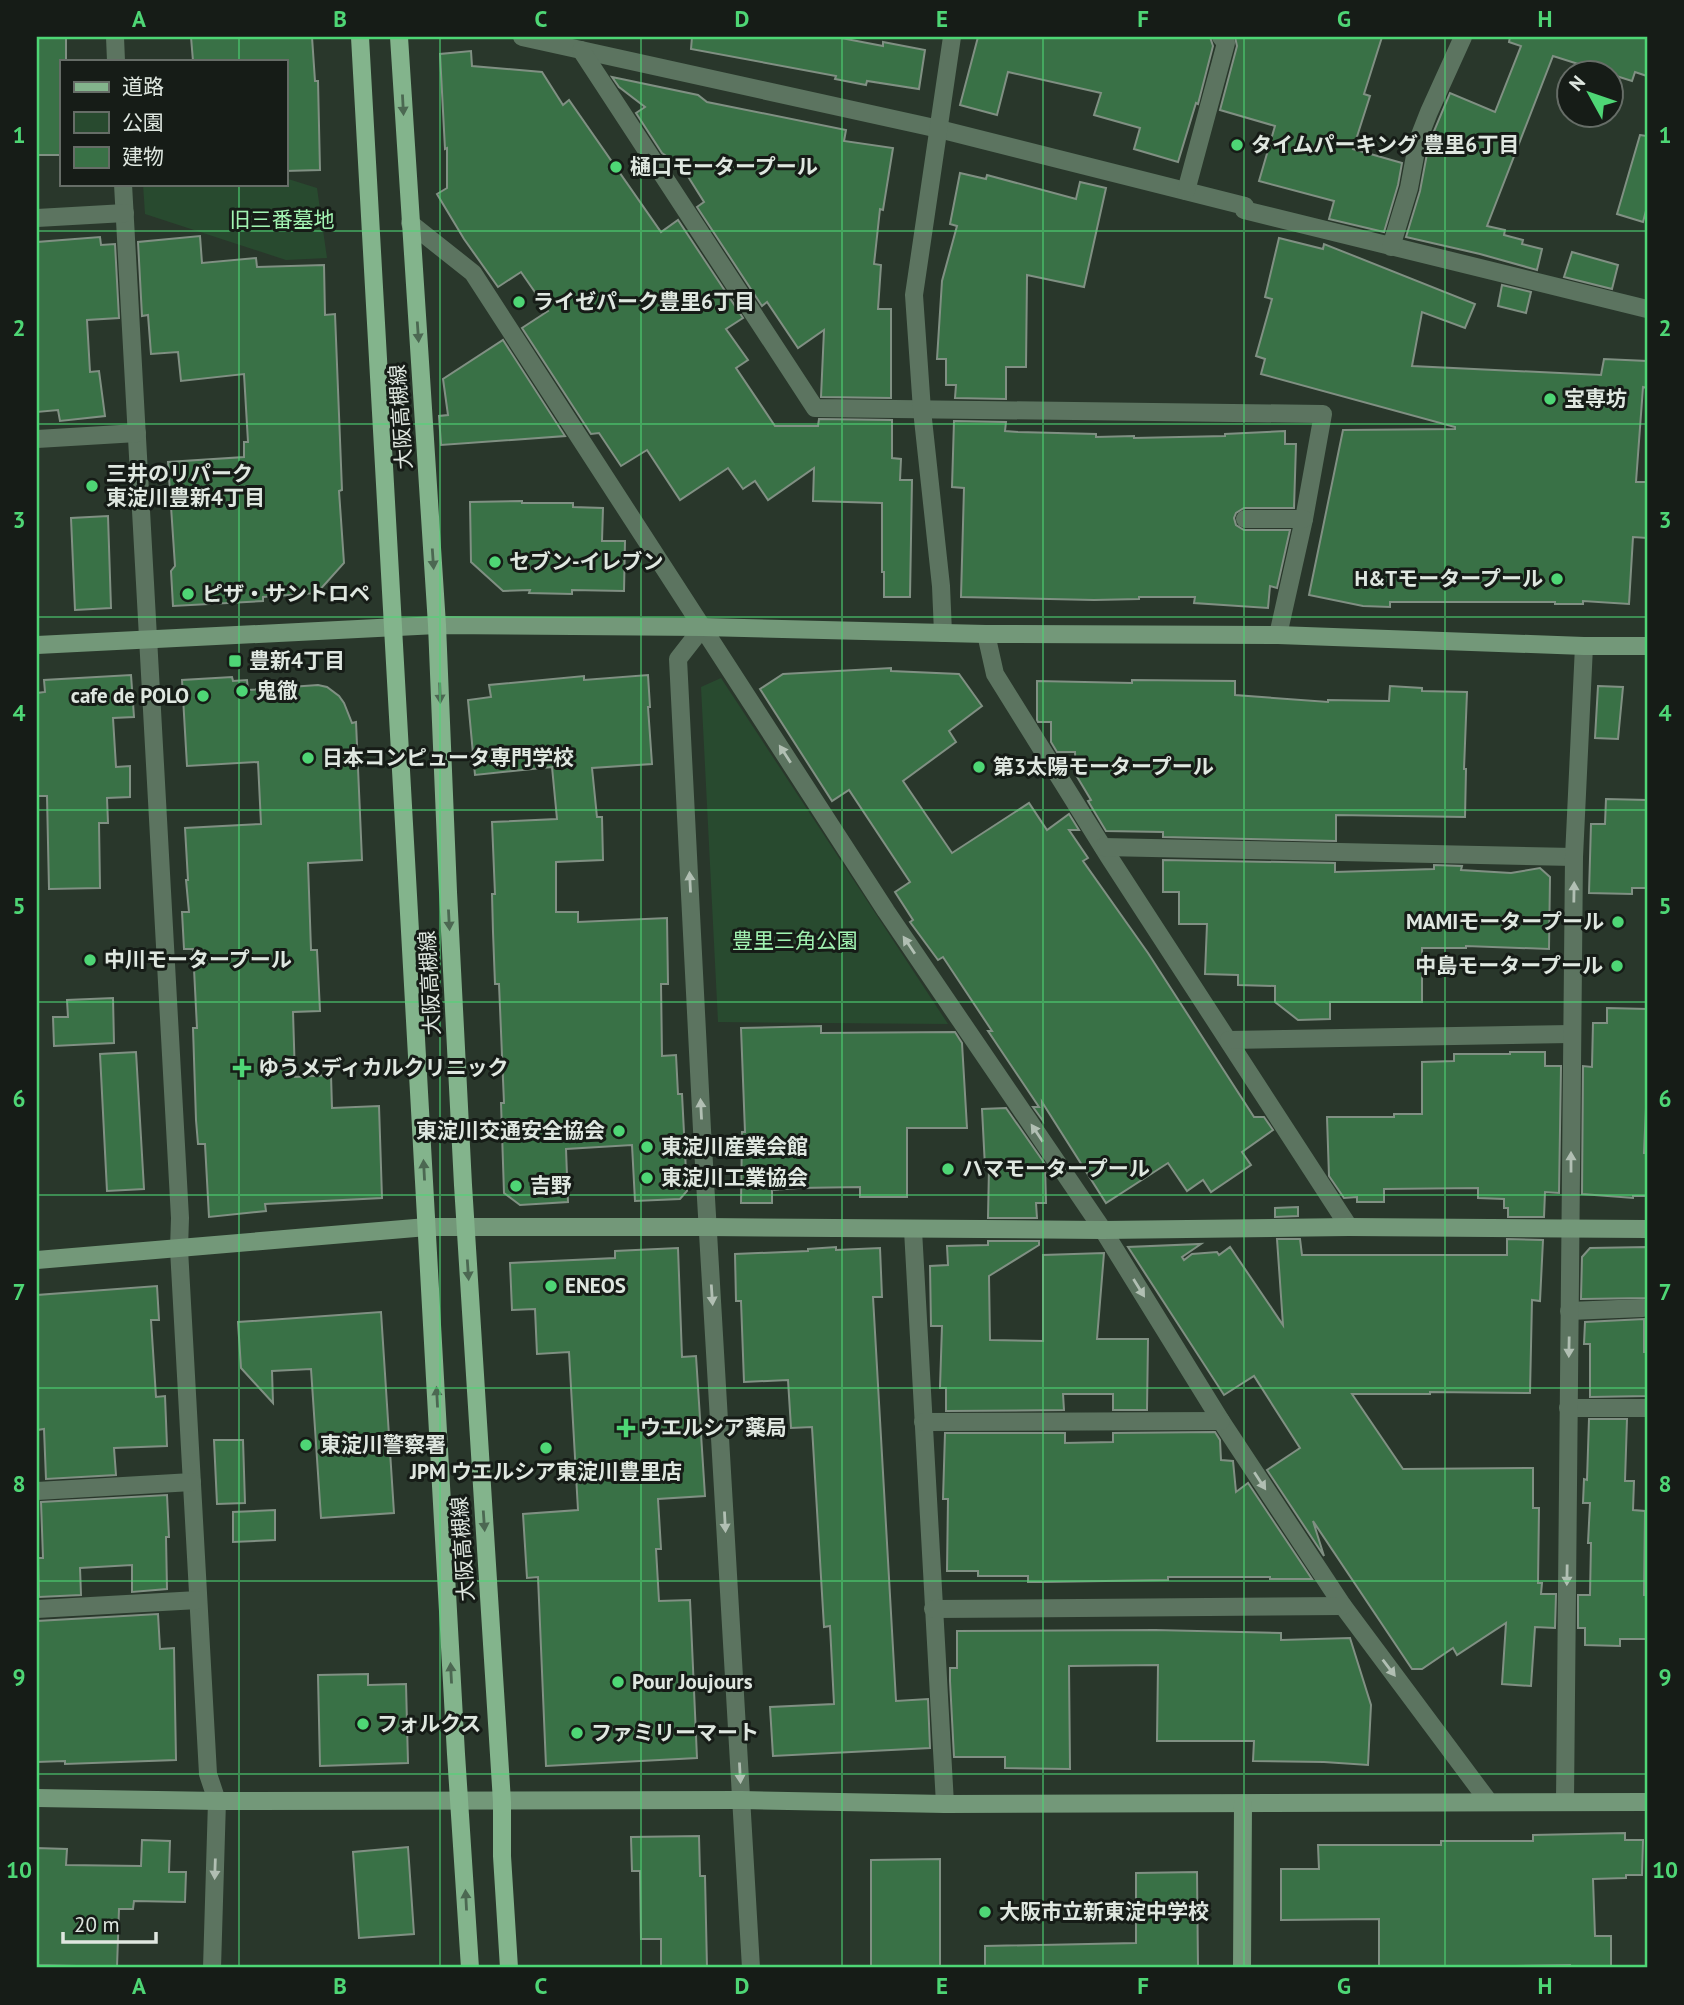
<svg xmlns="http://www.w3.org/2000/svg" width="1684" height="2005" font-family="'PT Sans','Noto Sans JP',sans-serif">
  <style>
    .green { fill: #284a2f }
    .building { fill: #397146; stroke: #809083; stroke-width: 2 }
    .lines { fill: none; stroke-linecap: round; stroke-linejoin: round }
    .street { stroke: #5c7460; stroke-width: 18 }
    .secondary { stroke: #739879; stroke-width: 18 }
    .primary { stroke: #83b48c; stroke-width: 18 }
    .oneway { fill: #4c6852 }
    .oneway2 { fill: #b1bfb3 }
    .grid { fill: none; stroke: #4ed675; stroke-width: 2; stroke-opacity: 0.55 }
    .poi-dot { fill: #4ed675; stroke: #161c17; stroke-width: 2.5 }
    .labels { text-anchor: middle; stroke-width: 6; stroke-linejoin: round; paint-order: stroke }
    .poi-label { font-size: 21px; font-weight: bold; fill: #dfe7e0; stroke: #161c17; text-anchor: start }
    .park-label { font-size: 21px; fill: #a2f4b2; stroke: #161c17 }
    .street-label { font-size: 21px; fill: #dfe7e0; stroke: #161c17 }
    .neatline { fill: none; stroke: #4ed675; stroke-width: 2.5 }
    .grid-label { font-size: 23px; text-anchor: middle; font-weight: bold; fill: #4ed675 }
  </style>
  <rect width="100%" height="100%" fill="#29372b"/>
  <!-- green -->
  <g class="green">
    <path d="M285 178 317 188 327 258 286 260 145 214 143 184H285Z"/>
    <path d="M721 678 948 1024 718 1022 701 687Z"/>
  </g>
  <!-- building -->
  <g class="building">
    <path d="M37 37H66V61H61V155H37Z"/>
    <path d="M191 37H312L315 81H318L320 170 285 171V61H193Z"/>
    <path d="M692 37H836L883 46V42L925 50 919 89 867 81 866 85 835 79 836 76 691 49Z"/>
    <path d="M978 37H1210L1213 46 1198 104 1196 103 1178 162 1134 149 1140 128 1094 115 1101 93 1008 72 997 115 960 105Z"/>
    <path d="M1235 37H1382L1364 94 1370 96 1353 149 1402 163 1398 185 1384 232 1329 219 1334 201 1259 181 1275 126 1220 110 1237 46Z"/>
    <path d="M1510 37H1647V76L1635 72 1632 81 1553 56 1487 226 1505 230 1504 235 1523 240 1522 244 1542 249 1537 270 1480 254 1406 237 1420 191 1429 143 1450 93 1495 112 1521 46 1509 42Z"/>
    <path d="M471 51 472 66 542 72 563 105 569 100 661 232 678 220 743 318 726 329 748 360 736 368 775 426H818L819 419 892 420V458L901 459 900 480H912L910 597H884V572H882V503L813 501 814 468 768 500 755 481 743 489 728 468 680 500 647 450 621 466 599 433 591 434 522 328 548 311 521 272 498 287 464 239 437 194 447 188V148L445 149 440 54Z"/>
    <path d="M612 77 698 95 707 102 846 130 844 141 893 148 883 210 880 209 874 264 881 265 878 309H891V398L821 397 824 330 798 348 767 302 762 306 697 207 704 202 682 167 662 153 636 113 645 107 619 87Z"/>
    <path d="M1640 135 1647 136V207L1643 222 1617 214Z"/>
    <path d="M960 173 986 179 987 175 1076 199 1080 182 1106 188 1084 287 1027 275 1026 367H1006V399L955 398 956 385H946V359H937L942 281 957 226 950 224Z"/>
    <path d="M200 236 202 263 256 258 257 267 324 265 325 315 335 314 342 490 339 491 344 563 317 593 263 597V601L173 606 171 571 175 566 168 462 244 457V442H248L244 374 181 381 178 352 151 354 148 315 142 316 138 242Z"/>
    <path d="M100 237 101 245 115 244 119 318 87 320 90 372 99 371 105 416 60 421 58 410 37 412V242Z"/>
    <path d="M1279 238 1323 249 1324 244 1475 304 1465 328 1422 312 1412 366 1601 375 1604 359 1647 361V388L1643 387 1636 482H1647V538L1633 537 1629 604 1583 601V604H1555V602H1390V607L1363 606 1309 595 1343 430 1455 429V427L1261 374 1265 359 1256 356 1272 299 1265 297Z"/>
    <path d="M1572 252 1618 265 1612 289 1564 277Z"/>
    <path d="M1502 285 1531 292 1526 313 1498 306Z"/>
    <path d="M503 340 565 436 441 445 439 416 448 415 443 379Z"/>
    <path d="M954 421 1006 422 1005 431 1018 432 1096 434V437L1134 436V438L1225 436V434L1285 431V444H1296L1294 508H1244L1236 513 1234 518 1236 525 1244 530H1290L1277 588 1270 586 1268 608 1194 603 1195 597H1139V599L1094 600 961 597 964 488 952 487Z"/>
    <path d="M522 501V503H573V507L603 508 602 541H625L624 591 572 590V594L529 593 530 590 503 591 471 562 470 502Z"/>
    <path d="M108 516 111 608 75 610 71 518Z"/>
    <path d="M891 668V671L959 674 982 706 949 731 956 742 903 781 952 853 1029 803 1047 830 1069 814 1079 830H1069L1088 858 1083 861 1148 953 1254 1117H1264L1273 1130 1242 1152 1251 1165 1211 1192 1203 1180 1187 1191 1168 1163 1106 1203 1042 1102 1043 1121 1033 1107H1039L988 1031H992L943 957 938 960 910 922 913 920 895 892 910 882 849 790 832 801 760 689 783 674Z"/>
    <path d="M131 675 134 717 113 718 116 767 130 766V797L107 798 108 823H99L100 888 49 889 47 796H37V693L45 692 44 680Z"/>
    <path d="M648 675 650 707H648L652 764 592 768 597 817H602L603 860 556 862V912H578V922L667 918 668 984H661L662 1056 676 1055 678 1094H682L687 1191 680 1199 635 1201 632 1145 566 1149 568 1202 520 1205 504 1193 501 1103H504L499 984H495L493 932 492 894H495L492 822 557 819 552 767 475 775 468 700 491 697 489 685 584 676V680Z"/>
    <path d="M232 677 233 681 247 680 248 690 318 685 327 687 339 696 344 703 352 723 356 722 362 860 308 863 311 950H317L320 1011 293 1012 295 1077 331 1075 332 1108 379 1106 382 1198 265 1204 266 1211 209 1217 205 1144H198L196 1120 193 1028H197L193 949H184L182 912H189L186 880H188L185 828 261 824 258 762 187 766 182 680Z"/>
    <path d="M1132 680 1235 681V695L1328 702V700L1389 701 1390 686 1422 688V691L1467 692 1464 769H1466L1465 817 1336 815V841L1163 837V832L1106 831 1088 801 1091 800 1076 775 1075 752H1057L1051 742V722H1038L1037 720V681L1132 683Z"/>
    <path d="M1598 686 1623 687 1618 739 1595 738Z"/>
    <path d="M1606 799 1647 800V888H1632V894L1589 893 1591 824H1605Z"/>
    <path d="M1163 860 1335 863V872L1434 869V865L1462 866 1461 870 1511 873 1540 868 1550 877 1549 949 1466 946V948H1422V1002H1330V1019L1298 1020 1275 1002V986L1238 985V975L1205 974 1207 924H1179V892H1163Z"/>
    <path d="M113 998 114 1043 54 1046 53 1017H68L67 1000Z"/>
    <path d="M1607 1008 1647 1009V1085L1644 1153H1647V1196H1633V1198L1582 1194 1583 1066 1592 1067 1593 1023H1607Z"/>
    <path d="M821 1026V1033L955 1032 962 1043 967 1128H907V1197H860V1187L798 1188 772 1190V1203H741L742 1132H745L741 1028Z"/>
    <path d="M136 1052 144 1189 107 1191 100 1054Z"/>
    <path d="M1510 1052H1545V1066H1561L1559 1193 1545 1192 1544 1217H1508V1208H1504V1199L1478 1198V1188L1384 1189V1202H1357V1197L1344 1198 1329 1176 1327 1117H1394V1114H1422V1062L1454 1061V1054H1510Z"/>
    <path d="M1006 1108 1045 1164 1046 1203H1036L1037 1218H988L989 1167H985L982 1109Z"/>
    <path d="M1298 1207V1216L1275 1217V1208Z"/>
    <path d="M1277 1239H1300L1302 1255H1507V1239L1543 1240 1540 1301 1532 1300 1530 1393 1430 1392V1394H1352L1403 1469 1533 1468V1508H1539L1538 1583H1542L1541 1594H1556L1555 1628 1535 1627 1531 1686 1502 1684 1506 1623 1457 1655 1453 1648 1422 1669H1412L1313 1521 1324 1556 1267 1470 1300 1448 1254 1376 1224 1395 1128 1247 1201 1244 1182 1257 1184 1260 1192 1254 1217 1252 1219 1255 1230 1247 1283 1325Z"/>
    <path d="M988 1241H1039V1245L989 1276 990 1340 1043 1341V1255L1104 1253 1097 1339H1148L1147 1410H1113V1394H1063L1064 1410 946 1411V1388H940L942 1326H931L930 1266 948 1265 947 1246 988 1245Z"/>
    <path d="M836 1247V1250L880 1248 882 1297H873L896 1701 928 1699 930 1748 773 1756 770 1707 834 1704 830 1626 824 1627 812 1427 791 1428 788 1380 744 1382 741 1301H736L735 1254 808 1251V1249Z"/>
    <path d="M1647 1247V1298L1581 1299 1582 1257 1590 1248Z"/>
    <path d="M678 1248 682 1357 696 1356 705 1496 658 1499 661 1549H656L659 1601 690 1600 697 1758 546 1766 538 1577 527 1578 523 1514 578 1510 569 1352 537 1354 535 1309 512 1310 510 1263 615 1258V1251Z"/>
    <path d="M157 1286 159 1320H151L156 1397 165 1396 167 1446 114 1448 116 1475 46 1479 44 1429 37 1430V1295Z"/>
    <path d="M381 1312 394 1513 321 1518 311 1369 272 1371 273 1403 241 1368 238 1322Z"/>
    <path d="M1644 1319V1352H1647V1396L1590 1397V1344H1584L1585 1322Z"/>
    <path d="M1589 1419H1627L1625 1481H1634L1633 1510 1645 1511 1644 1595H1647V1639H1620V1646L1585 1645V1628H1578V1595H1590L1591 1543H1588L1590 1503H1583L1584 1479 1587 1480Z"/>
    <path d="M1215 1432 1220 1440 1221 1460 1233 1461 1236 1492 1248 1483 1312 1579H1270V1577H1168V1580L1042 1582H1028V1576H978V1571H947L948 1499H943L945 1433H1065V1443L1113 1442V1433Z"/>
    <path d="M214 1440H243L245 1503 217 1504Z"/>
    <path d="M167 1495 169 1537H166L167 1589 132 1592V1565L80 1568 81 1595 39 1597 38 1558H43L41 1502Z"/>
    <path d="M275 1510V1540L233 1542V1512Z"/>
    <path d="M158 1614 160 1649 174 1648 176 1760 65 1764V1761L37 1762V1621Z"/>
    <path d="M1155 1630 1281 1633V1640L1350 1638 1371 1705 1368 1765 1324 1762 1253 1761 1254 1741H1157L1158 1665 1069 1666 1070 1769 1005 1768V1757H954L950 1681V1668H957V1631Z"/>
    <path d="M368 1674V1685L406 1684 408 1763 320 1766 318 1675Z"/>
    <path d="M1625 1833V1840H1643L1642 1875H1626V1878L1593 1879 1595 1936H1611V1968H1570V1965L1516 1966V1968H1379V1919L1281 1920V1869H1319L1318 1845H1441V1841H1533V1835Z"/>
    <path d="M699 1836 700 1876H705L707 1968H661V1939H641L640 1871H632L631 1837Z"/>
    <path d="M142 1840 170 1841 169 1872H186L185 1902 134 1901 133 1909H119L117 1967 37 1965V1848L67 1849 66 1865 141 1866Z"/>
    <path d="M408 1847 414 1934 359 1938 353 1852Z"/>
    <path d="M940 1859V1968H871V1860Z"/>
    <path d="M1197 1872 1198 1968H985V1946L1136 1943V1873Z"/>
  </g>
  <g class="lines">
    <!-- street -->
    <g class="street">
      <path d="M115 37 116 61"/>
      <path d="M522 37 939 129 1245 206 1244 210 1647 309"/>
      <path d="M581 50 815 408 1323 414 1304 519 1278 635"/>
      <path d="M123 184 180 1218 179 1249 208 1774 217 1801 212 1968"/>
      <path d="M1186 191 1226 43 1221 37"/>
      <path d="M37 218 125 213"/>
      <path d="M410 223 473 273 886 911 1103 1230 1221 1421 1343 1606 1489 1802"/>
      <path d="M1391 247 1409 188 1418 140 1429 112 1463 37"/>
      <path d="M37 439 137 433"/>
      <path d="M1245 519H1304"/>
      <path d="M703 627 678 659 702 1130 751 1968"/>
      <path d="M943 633 941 586 922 410 914 295 952 37"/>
      <path d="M986 634 995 674 1109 857 1349 1227"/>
      <path d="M1103 847 1574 857"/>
      <path d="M1229 1040 1571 1034"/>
      <path d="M913 1230 945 1804"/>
      <path d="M1569 1311 1643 1308"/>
      <path d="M1568 1408H1647"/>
      <path d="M923 1422 1221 1421"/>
      <path d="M37 1491 192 1482"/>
      <path d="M37 1609 198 1600"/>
      <path d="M933 1609 1343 1606"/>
      <path d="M1565 1801 1574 857 1584 646"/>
    </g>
    <!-- secondary -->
    <g class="secondary">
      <path d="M37 645 437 625 703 627 986 634 1278 635 1584 646H1647"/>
      <path d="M37 1260 427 1227H708L1103 1230 1349 1227 1647 1229"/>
      <path d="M37 1798 217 1801 741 1800 945 1804 1647 1802"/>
      <path d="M1242 1968 1243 1804"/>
    </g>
    <!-- primary -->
    <g class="primary">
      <path d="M360 37 456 1754 470 1968"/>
      <path d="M399 37 437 625 448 892 463 1185 502 1802V1856L509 1968"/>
    </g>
  </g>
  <!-- one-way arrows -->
  <defs><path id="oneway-solid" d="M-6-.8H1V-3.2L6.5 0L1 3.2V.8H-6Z" transform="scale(1.75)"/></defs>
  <g class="oneway">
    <use href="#oneway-solid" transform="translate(403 105) rotate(87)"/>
    <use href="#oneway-solid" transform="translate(418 332) rotate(86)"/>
    <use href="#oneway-solid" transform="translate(433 559) rotate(86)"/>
    <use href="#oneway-solid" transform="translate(440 693) rotate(88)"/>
    <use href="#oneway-solid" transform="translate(449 920) rotate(87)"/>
    <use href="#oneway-solid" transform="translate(424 1170) rotate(-93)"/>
    <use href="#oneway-solid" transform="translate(468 1270) rotate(86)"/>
    <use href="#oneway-solid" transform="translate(437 1397) rotate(-93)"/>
    <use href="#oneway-solid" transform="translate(484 1521) rotate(86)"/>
    <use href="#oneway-solid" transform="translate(451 1673) rotate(-93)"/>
    <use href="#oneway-solid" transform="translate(466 1900) rotate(-93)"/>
  </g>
  <g class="oneway2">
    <use href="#oneway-solid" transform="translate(785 754) rotate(-123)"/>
    <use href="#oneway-solid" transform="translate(690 882) rotate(-93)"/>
    <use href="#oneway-solid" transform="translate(1574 892) rotate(-89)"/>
    <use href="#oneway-solid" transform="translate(909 945) rotate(-124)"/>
    <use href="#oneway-solid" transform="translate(701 1109) rotate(-93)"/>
    <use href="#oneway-solid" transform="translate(1037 1133) rotate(-124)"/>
    <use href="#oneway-solid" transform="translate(1571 1162) rotate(-90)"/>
    <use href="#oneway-solid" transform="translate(1139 1288) rotate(58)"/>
    <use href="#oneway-solid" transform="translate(712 1295) rotate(86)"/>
    <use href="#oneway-solid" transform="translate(1569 1347) rotate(91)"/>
    <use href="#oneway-solid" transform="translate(1260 1481) rotate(57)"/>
    <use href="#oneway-solid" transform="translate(725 1522) rotate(87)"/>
    <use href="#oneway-solid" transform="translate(1567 1575) rotate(91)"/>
    <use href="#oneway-solid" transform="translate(1389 1668) rotate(53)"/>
    <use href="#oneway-solid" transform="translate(740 1773) rotate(87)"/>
    <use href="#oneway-solid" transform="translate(215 1869) rotate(92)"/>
  </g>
  <!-- grid -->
  <path class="grid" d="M239 37V61M440 37V1968M641 37V1968M842 37V1968M1043 37V1968M1244 37V1968M1445 37V1968M239 184V1968M37 231H1647M37 424H1647M37 617H1647M37 810H1647M37 1002H1647M37 1195H1647M37 1388H1647M37 1581H1647M37 1774H1647"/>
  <!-- markers -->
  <g class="poi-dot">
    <circle cx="1237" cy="145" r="7"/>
    <circle cx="616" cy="167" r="7"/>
    <circle cx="519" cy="302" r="7"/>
    <circle cx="1550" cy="399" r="7"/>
    <circle cx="92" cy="486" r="7"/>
    <circle cx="495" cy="562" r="7"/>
    <circle cx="1557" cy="579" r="7"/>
    <circle cx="188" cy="594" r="7"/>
    <rect x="228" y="654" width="14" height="14" rx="3.5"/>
    <circle cx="242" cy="691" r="7"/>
    <circle cx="203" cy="696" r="7"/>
    <circle cx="308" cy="758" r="7"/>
    <circle cx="979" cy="767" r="7"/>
    <circle cx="1618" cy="922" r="7"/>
    <circle cx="90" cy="960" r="7"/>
    <circle cx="1617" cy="966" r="7"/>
    <path d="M238.5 1057.5h7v7h7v7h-7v7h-7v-7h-7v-7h7z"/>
    <circle cx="619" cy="1131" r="7"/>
    <circle cx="647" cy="1147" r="7"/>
    <circle cx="948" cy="1169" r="7"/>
    <circle cx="647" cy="1178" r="7"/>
    <circle cx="516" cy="1186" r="7"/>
    <circle cx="551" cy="1286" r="7"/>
    <path d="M622.5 1417.5h7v7h7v7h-7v7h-7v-7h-7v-7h7z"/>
    <circle cx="306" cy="1445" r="7"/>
    <circle cx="546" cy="1448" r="7"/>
    <circle cx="618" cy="1682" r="7"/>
    <circle cx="363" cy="1724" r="7"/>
    <circle cx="577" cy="1733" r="7"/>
    <circle cx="985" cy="1912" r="7"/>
  </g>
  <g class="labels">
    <!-- poi labels -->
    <g class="poi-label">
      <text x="1251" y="152">タイムパーキング 豊里6丁目</text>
      <text x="630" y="174">樋口モータープール</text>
      <text x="533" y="309">ライゼパーク豊里6丁目</text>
      <text x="1564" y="406">宝専坊</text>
      <text x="106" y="481">三井のリパーク<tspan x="106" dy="24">東淀川豊新4丁目</tspan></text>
      <text x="509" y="569">セブン-イレブン</text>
      <text x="1543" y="586" text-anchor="end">H&amp;Tモータープール</text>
      <text x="202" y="601">ピザ・サントロペ</text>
      <text x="249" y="668">豊新4丁目</text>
      <text x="256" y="698">鬼徹</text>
      <text x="189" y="703" text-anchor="end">cafe de POLO</text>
      <text x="322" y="765">日本コンピュータ専門学校</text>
      <text x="993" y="774">第3太陽モータープール</text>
      <text x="1604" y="929" text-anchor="end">MAMIモータープール</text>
      <text x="104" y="967">中川モータープール</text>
      <text x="1603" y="973" text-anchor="end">中島モータープール</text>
      <text x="258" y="1075">ゆうメディカルクリニック</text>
      <text x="605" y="1138" text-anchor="end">東淀川交通安全協会</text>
      <text x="661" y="1154">東淀川産業会館</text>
      <text x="962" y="1176">ハマモータープール</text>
      <text x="661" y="1185">東淀川工業協会</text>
      <text x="530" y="1193">吉野</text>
      <text x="565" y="1293">ENEOS</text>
      <text x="640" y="1435">ウエルシア薬局</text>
      <text x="320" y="1452">東淀川警察署</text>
      <text x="546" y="1479" text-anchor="middle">JPM ウエルシア東淀川豊里店</text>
      <text x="632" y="1689">Pour Joujours</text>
      <text x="377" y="1731">フォルクス</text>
      <text x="591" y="1740">ファミリーマート</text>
      <text x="999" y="1919">大阪市立新東淀中学校</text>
    </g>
    <!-- park labels -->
    <g class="park-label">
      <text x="282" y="227">旧三番墓地</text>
      <text x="795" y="948">豊里三角公園</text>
    </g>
    <!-- street labels -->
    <g class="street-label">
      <text transform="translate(401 417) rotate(-94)" y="7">大阪高槻線</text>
      <text transform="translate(430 983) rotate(-93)" y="7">大阪高槻線</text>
      <text transform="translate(463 1549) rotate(-94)" y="7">大阪高槻線</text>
    </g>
  </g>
  <!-- border -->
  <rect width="1684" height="2005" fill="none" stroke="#161c17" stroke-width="77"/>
  <!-- legend -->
  <rect x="60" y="60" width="228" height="126" fill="#161c17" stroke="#666d67" stroke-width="2"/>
  <rect x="74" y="82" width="35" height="10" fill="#83b48c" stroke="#666d67" stroke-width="2"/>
  <text x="122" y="94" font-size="21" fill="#dfe7e0">道路</text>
  <rect x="74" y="112" width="35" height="21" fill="#284a2f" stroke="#666d67" stroke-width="2"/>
  <text x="122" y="130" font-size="21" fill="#dfe7e0">公園</text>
  <rect x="74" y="147" width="35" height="21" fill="#397146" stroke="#666d67" stroke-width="2"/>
  <text x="122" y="164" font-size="21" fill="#dfe7e0">建物</text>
  <!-- north arrow -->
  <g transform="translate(1590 94) rotate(310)"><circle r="33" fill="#161c17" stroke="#666d67" stroke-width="2"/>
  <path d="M0-5L12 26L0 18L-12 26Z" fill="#4ed675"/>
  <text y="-10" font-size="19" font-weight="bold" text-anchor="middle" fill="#dfe7e0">N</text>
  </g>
  <!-- scale -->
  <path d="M63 1932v10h93v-10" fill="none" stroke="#dfe7e0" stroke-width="3.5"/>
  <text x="74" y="1932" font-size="21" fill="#dfe7e0" stroke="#161c17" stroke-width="5" paint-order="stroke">20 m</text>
  <rect x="38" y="38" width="1608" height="1928" class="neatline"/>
  <g class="grid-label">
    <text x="139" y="27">A</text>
    <text x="340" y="27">B</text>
    <text x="541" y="27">C</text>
    <text x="742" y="27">D</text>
    <text x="942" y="27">E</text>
    <text x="1143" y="27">F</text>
    <text x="1344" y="27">G</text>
    <text x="1545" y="27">H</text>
    <text x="19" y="143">1</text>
    <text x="1665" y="143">1</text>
    <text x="19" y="336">2</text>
    <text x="1665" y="336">2</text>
    <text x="19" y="528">3</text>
    <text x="1665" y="528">3</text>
    <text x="19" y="721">4</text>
    <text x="1665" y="721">4</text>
    <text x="19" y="914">5</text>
    <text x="1665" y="914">5</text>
    <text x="19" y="1107">6</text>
    <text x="1665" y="1107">6</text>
    <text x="19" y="1300">7</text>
    <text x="1665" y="1300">7</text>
    <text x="19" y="1492">8</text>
    <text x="1665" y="1492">8</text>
    <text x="19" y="1685">9</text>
    <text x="1665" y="1685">9</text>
    <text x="19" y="1878">10</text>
    <text x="1665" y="1878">10</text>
    <text x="139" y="1994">A</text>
    <text x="340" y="1994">B</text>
    <text x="541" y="1994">C</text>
    <text x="742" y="1994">D</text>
    <text x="942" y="1994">E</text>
    <text x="1143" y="1994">F</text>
    <text x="1344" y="1994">G</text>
    <text x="1545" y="1994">H</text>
  </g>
</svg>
